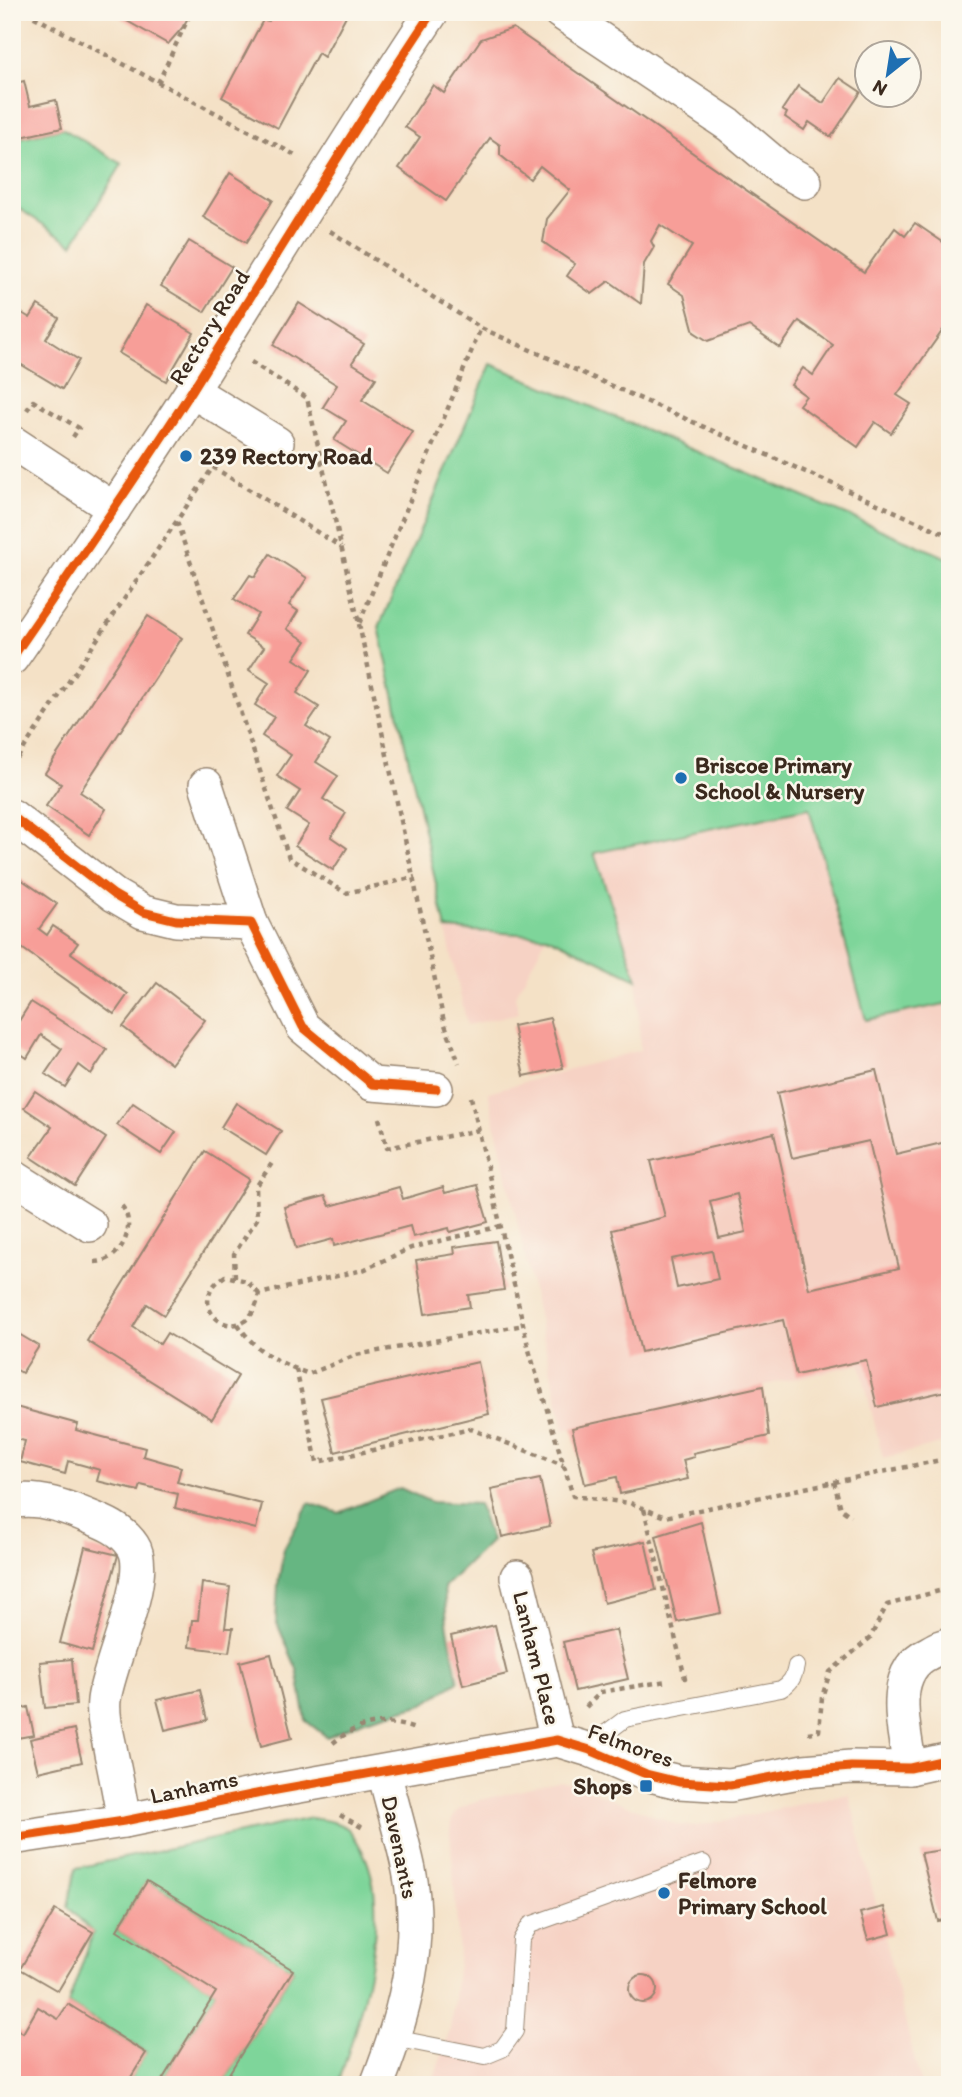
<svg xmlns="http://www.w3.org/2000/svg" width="962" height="2097" font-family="Itim,sans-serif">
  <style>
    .built { fill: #f6d2c4 }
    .green { fill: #7ed59a; stroke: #5c805c; stroke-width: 2 }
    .forest { fill: #66b682; stroke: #507050; stroke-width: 2 }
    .building { fill: #f79e98; fill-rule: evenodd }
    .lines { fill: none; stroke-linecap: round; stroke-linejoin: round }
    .service-casing { stroke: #988672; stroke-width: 18 }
    .minor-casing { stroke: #988672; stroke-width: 36 }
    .path { stroke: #988672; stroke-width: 4.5; stroke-dasharray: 5 5; stroke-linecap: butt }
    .service { stroke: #fff; stroke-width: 16 }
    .minor { stroke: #fff; stroke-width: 33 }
    .cycleway-casing { stroke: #fbf7ec; stroke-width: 13 }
    .cycleway { stroke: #e8590c; stroke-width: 9 }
    .poi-dot { fill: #1f6fb2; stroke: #fbf7ec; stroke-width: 2.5 }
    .labels { text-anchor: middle; stroke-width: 5; stroke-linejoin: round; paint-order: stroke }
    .street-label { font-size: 23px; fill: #3b2a1e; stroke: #fbf7ec }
    .poi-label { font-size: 23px; font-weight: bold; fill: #3b2a1e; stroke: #fbf7ec; text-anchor: start }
  </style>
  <rect width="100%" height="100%" fill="#fbf7ec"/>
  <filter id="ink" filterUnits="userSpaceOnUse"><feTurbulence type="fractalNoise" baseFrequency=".0143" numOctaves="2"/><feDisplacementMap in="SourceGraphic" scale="14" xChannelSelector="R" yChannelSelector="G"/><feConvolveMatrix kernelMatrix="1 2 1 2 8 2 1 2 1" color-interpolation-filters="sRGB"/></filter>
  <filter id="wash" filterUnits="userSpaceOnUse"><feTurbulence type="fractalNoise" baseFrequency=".00686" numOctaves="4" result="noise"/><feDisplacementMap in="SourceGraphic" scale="28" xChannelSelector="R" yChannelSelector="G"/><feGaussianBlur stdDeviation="1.57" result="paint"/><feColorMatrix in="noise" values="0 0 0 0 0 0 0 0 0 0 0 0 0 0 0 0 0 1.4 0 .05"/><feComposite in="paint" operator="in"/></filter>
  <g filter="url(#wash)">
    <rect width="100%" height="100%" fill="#f4e1c6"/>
    <!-- built -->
    <g class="built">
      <path d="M491 364 950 559V1442L883 1458 860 1364 564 1430 488 1092 640 1050 637 979 547 936 515 996 519 1013 467 1025 379 627Z"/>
      <path d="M561 1781 582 1787 675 1824 689 1826H697L849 1794 921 2085H432L450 2030 459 1953 450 1830 451 1821 458 1810 476 1801Z"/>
    </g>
    <!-- green -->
    <g class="green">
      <path d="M62 128 122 164 73 244 12 204V140Z"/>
      <path d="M491 364 950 559V1003L866 1020 809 808 594 853 637 979 547 936 446 929 379 627Z"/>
      <path d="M311 1818C323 1820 336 1821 347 1828 352 1832 356 1840 359 1845 398 1906 358 2021 338 2085H222L293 1970 147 1881 117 1930 216 1992 159 2085H126L146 2052 68 2004 93 1933 68 1907 76 1868Z"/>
    </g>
    <!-- forest -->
    <path class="forest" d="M400 1488 431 1502 478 1504 491 1541 444 1587 447 1623 458 1681 424 1704 365 1720 327 1737 306 1721 297 1669 276 1621 278 1584 284 1549 309 1503 339 1513Z"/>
    <g id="blocks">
      <!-- building -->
      <g class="building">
        <path d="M111 12H191L183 27 168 44Z"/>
        <path d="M274 12H348L324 57 318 53 278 128 222 97 263 20 269 21Z"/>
        <path d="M513 28 864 272 895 228 905 236 915 223 950 247V335L943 330 897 395 911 404 891 433 875 422 858 447 799 405 806 396 791 385 803 368 813 375 833 345 799 321 780 348 749 326 708 341 694 332 684 295 668 284 692 246 660 225 651 241 654 247 644 264 641 304 609 281 592 294 567 276 575 264 543 242 547 219 570 190 540 166 530 179 500 155V145L490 138 446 201 399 168 420 137 405 127 433 85 444 93 481 39Z"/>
        <path d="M840 78 861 92 831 137 809 122 804 130 785 117 787 113 782 110 798 86 823 103Z"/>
        <path d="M24 81 30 106 56 100 62 128 12 139V84Z"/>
        <path d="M230 173 273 200 246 243 203 217Z"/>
        <path d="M189 241 232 267 204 312 161 286Z"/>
        <path d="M299 303 364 344 352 363 376 378 362 400 413 432 387 473 334 440 346 421 323 407 337 385 273 345Z"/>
        <path d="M38 305 59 318 46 339 79 360 62 389 12 359V307L30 318Z"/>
        <path d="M146 305 194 333 166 381 119 353Z"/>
        <path d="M270 554 307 578 289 605 298 611 287 629 306 641 294 659 311 670 297 693 319 707 306 726 330 741 316 762 338 776 323 799 346 813 331 837 347 848 333 870 295 846 309 825 287 811 300 791 277 776 291 755 262 736 274 717 255 705 269 683 249 670 264 647 245 635 258 614 234 599 250 575 255 577Z"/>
        <path d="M148 616 182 638 80 792 106 809 89 835 46 806 61 784 45 773Z"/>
        <path d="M12 873 57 904 39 929 47 935 53 926 78 943 71 953 128 994 114 1014 12 941Z"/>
        <path d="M157 983 205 1020 171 1064 123 1027Z"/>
        <path d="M31 1002 107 1050 91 1074 79 1065 65 1087 45 1074 62 1049 41 1035 27 1058 12 1048V1032Z"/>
        <path d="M550 1018 563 1068 524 1076 513 1026Z"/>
        <path d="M876 1070 896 1154 950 1141V1390L877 1407 866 1360 796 1375 783 1320 641 1352 612 1230 665 1217 651 1161 774 1133 809 1289 899 1268 869 1141 792 1158 777 1093ZM737 1194 746 1232 719 1238 710 1201ZM712 1251 718 1279 677 1288 671 1259Z"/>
        <path d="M35 1091 106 1138 75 1186 31 1157 52 1127 24 1108Z"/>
        <path d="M133 1103 176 1132 161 1154 117 1125Z"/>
        <path d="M236 1103 281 1131 266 1155 221 1127Z"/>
        <path d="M205 1151 249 1179 164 1315 147 1304 133 1327 160 1344 167 1333 238 1376 212 1419 87 1341Z"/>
        <path d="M477 1185 488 1222 450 1232 449 1228 413 1237 410 1226 334 1246 333 1239 296 1249 284 1207 325 1196 330 1206 399 1187 403 1199 443 1187 445 1193Z"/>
        <path d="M496 1241 504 1290 468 1295 470 1307 425 1314 416 1260 455 1254 454 1247Z"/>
        <path d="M12 1330 39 1346 22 1373 12 1367Z"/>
        <path d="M478 1362 489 1414 335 1452 321 1398Z"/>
        <path d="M763 1386 769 1436 693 1453 694 1457 683 1460 688 1479 620 1494 617 1477 585 1484 572 1428Z"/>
        <path d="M12 1406 78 1424 76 1430 145 1448 143 1456 181 1467 177 1482 262 1504 256 1529 175 1508 178 1494 141 1485 139 1491 97 1481 100 1470 68 1461 65 1474 20 1462 25 1441 12 1438Z"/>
        <path d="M540 1479 550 1526 502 1537 491 1489Z"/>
        <path d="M701 1522 721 1613 677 1622 656 1536Z"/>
        <path d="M645 1541 656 1590 604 1603 591 1553Z"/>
        <path d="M85 1547 118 1555 92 1652 60 1643Z"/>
        <path d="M202 1583 230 1587 225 1628H233L229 1652 189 1647 192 1620H198Z"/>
        <path d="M495 1625 507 1674 463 1685 451 1636Z"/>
        <path d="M616 1630 628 1679 575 1691 563 1642Z"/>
        <path d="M271 1654 292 1738 261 1746 240 1662Z"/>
        <path d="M72 1659 76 1705 45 1708 40 1662Z"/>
        <path d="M200 1690 207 1720 165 1730 157 1700Z"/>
        <path d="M28 1707 34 1735 12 1739V1711Z"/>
        <path d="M74 1729 82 1762 38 1772 30 1739Z"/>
        <path d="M950 1849V1919L938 1921 921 1853Z"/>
        <path d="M147 1881 293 1970 222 2085H159L216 1992 117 1930Z"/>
        <path d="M884 1907 891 1934 868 1940 860 1913Z"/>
        <path d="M55 1910 93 1932 58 1991 20 1969Z"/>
        <circle cx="643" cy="1989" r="14"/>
        <path d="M68 2004 146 2053 126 2085H12V2026L23 2033 38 2007 58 2019Z"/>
      </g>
    </g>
  </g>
  <g filter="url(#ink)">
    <use href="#blocks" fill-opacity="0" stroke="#988672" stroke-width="2"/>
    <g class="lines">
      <!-- service casing -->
      <g class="service-casing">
        <g id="service">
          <path d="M590 1750 606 1733 625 1719 781 1689C791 1683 794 1677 796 1666"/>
          <path d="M394 2038 485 2056 502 2049 515 2031 521 1940 530 1925 703 1863"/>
        </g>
      </g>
      <!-- minor casing -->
      <g class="minor-casing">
        <g id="minor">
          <path d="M560 12 729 125 780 168 805 182"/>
          <path d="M192 391 277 443"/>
          <path d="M12 442 114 509"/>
          <path d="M12 658C73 569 135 480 193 389 272 263 349 136 432 12"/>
          <path d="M206 785 251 923"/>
          <path d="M12 816 114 895 143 912 176 920 251 923 303 1027 372 1084 436 1089"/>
          <path d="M12 1176 90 1225"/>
          <path d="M12 1502C35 1496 64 1506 85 1515 103 1522 122 1529 133 1546 152 1574 108 1665 104 1700 102 1719 108 1735 111 1753 116 1776 120 1798 124 1821"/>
          <path d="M517 1577 557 1740"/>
          <path d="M910 1768C905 1732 887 1672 929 1653 936 1649 942 1645 950 1645"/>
          <path d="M12 1838 124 1821 271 1791 557 1740 590 1750 646 1774 679 1782 730 1785 804 1771 851 1767 910 1768 950 1759"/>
          <path d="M377 2085C404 2016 424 1944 409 1870 402 1837 392 1804 384 1772"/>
        </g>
      </g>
      <!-- path -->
      <g class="path">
        <path d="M25 12 297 156"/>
        <path d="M158 83 191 12"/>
        <path d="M330 231 481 328 950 536"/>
        <path d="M251 362 307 398 359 624 481 328"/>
        <path d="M27 410 33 401 79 428 71 440"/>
        <path d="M177 522 289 858 346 893 415 877"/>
        <path d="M359 624 444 1022 459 1063"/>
        <path d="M12 766 213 467 341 547"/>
        <path d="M471 1097 529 1350 573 1496 630 1503 665 1517 950 1458"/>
        <path d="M379 1118 387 1148 479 1130"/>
        <path d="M95 1262C122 1262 139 1223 120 1204"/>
        <path d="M235 1277 234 1254 257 1219 256 1187 274 1160"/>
        <path d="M259 1294 247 1281 225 1276C221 1279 215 1283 213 1287 191 1319 250 1349 259 1294L363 1270 411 1248 501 1226"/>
        <path d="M238 1324C256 1353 278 1362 309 1374L356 1355 524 1325"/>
        <path d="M296 1369 317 1462 471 1429 563 1465"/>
        <path d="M947 1459 950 1472"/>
        <path d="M834 1482 841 1509 851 1516"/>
        <path d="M644 1509 685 1678H683"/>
        <path d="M586 1707 601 1692 667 1681"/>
        <path d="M808 1733 819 1731 822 1697 830 1672 870 1638 887 1605 950 1588"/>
        <path d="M333 1743C359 1722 384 1718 415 1729"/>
        <path d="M340 1815 363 1828"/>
      </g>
      <!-- service -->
      <use href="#service" class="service"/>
      <!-- minor -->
      <use href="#minor" class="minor"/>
      <!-- cycleway casing -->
      <g class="cycleway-casing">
        <g id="cycleway">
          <path d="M12 658C73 569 135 480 193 389 272 263 349 136 432 12"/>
          <path d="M12 816 114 895 143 912 176 920 251 923 303 1027 372 1084 436 1089"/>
          <path d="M12 1838 124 1821 271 1791 557 1740 590 1750 646 1774 679 1782 730 1785 804 1771 851 1767 910 1768 950 1759"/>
        </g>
      </g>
      <!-- cycleway -->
      <use href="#cycleway" class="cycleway"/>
    </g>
  </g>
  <!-- markers -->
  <g class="poi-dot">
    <circle cx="186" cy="456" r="7"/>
    <circle cx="681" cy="778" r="7"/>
    <rect x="639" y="1779" width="14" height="14" rx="3.5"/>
    <circle cx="664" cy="1893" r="7"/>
  </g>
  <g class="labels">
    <!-- street labels -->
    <g class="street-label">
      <text transform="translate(209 327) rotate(-58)" y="8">Rectory Road</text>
      <text transform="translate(537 1658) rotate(76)" y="8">Lanham Place</text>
      <text transform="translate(631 1745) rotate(20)" y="8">Felmores</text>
      <text transform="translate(194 1787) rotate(-12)" y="8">Lanhams</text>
      <text transform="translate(400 1847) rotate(78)" y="8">Davenants</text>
    </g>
    <!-- poi labels -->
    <g class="poi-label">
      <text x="200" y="464">239 Rectory Road</text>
      <text x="695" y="773">Briscoe Primary<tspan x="695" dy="26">School &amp; Nursery</tspan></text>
      <text x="632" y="1794" text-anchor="end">Shops</text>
      <text x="678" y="1888">Felmore<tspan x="678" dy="26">Primary School</tspan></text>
    </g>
  </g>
  <!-- margin -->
  <rect width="962" height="2097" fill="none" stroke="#fbf7ec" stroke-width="42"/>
  <!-- north arrow -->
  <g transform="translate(888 74) rotate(210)"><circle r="33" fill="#fbf7ec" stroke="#aea59a" stroke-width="2"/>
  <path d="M0-5L12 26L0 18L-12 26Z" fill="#1f6fb2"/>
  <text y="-10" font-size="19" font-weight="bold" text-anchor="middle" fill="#3b2a1e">N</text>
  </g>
</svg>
